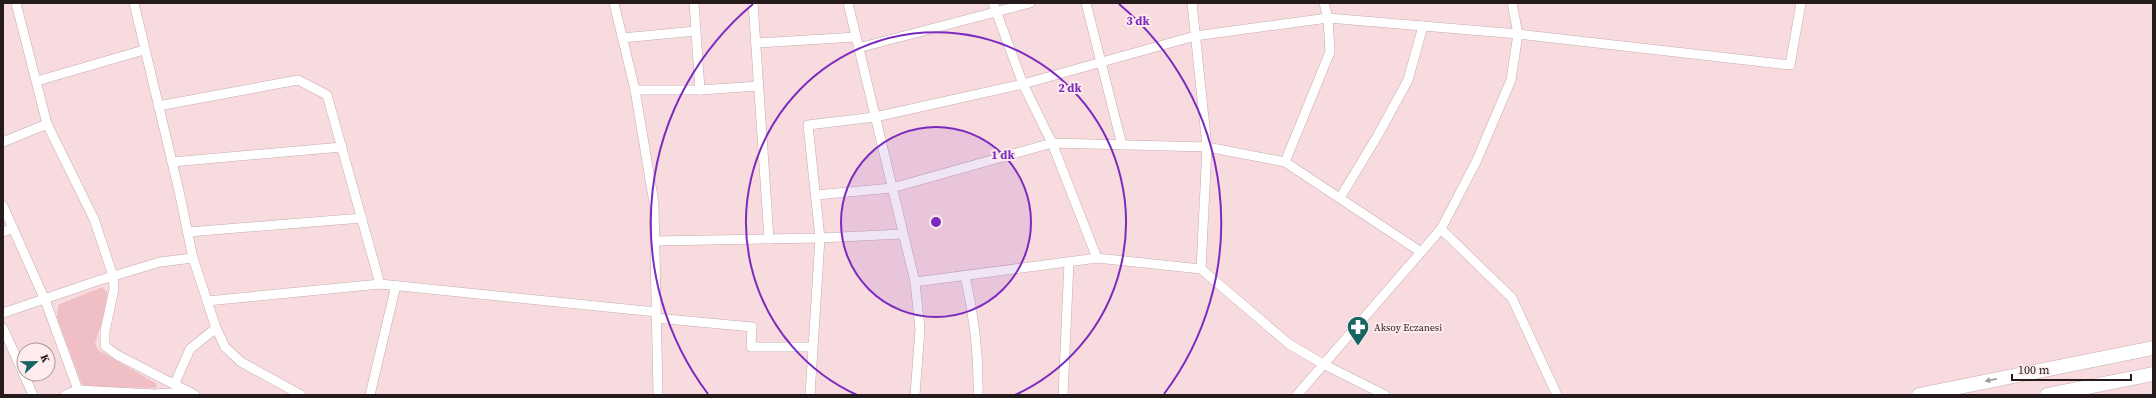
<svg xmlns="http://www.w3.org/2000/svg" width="2156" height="398" font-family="'Source Serif 4',serif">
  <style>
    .green { fill: #f0bfc5 }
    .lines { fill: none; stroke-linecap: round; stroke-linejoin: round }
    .minor-casing { stroke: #c6abae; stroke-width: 10 }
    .highway-casing { stroke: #c6abae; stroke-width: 15 }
    .minor { stroke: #fff; stroke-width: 9 }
    .highway { stroke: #fff; stroke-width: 14 }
    .oneway { fill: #9d9899 }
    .ring { fill: none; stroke: #7b2cbf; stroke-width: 2 }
    .labels { text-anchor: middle; stroke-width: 4; stroke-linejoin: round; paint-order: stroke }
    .poi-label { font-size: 10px; fill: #251b1c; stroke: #fdebed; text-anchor: start }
    .centre { fill: #7b2cbf; stroke: #fdebed; stroke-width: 2 }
    .ring-label { font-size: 12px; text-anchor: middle; font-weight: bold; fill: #7b2cbf; stroke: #fdebed; stroke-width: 4; stroke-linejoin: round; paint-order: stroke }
  </style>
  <rect width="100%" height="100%" fill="#f8dbde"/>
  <!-- green -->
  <path class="green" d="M102 287 107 292C106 310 101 325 95 343L98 350 157 384 156 388 89 387 82 384 57 318 58 305Z"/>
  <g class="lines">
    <!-- minor casing -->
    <g class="minor-casing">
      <g id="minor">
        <path d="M16 3 47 124 94 219 113 276 114 289 105 331V346L117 355 195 395"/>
        <path d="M134 3 179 191 193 258 216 328 225 347 241 362 301 395"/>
        <path d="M614 3 635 90 654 203 658 395"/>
        <path d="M694 3 700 90"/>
        <path d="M753 3 769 239"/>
        <path d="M848 3 915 282 920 329 915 395"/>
        <path d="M993 3 1023 84 1052 143 1097 258"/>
        <path d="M1086 3 1122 145"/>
        <path d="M1192 3 1207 147 1201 269"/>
        <path d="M622 38 696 31"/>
        <path d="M756 43 856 37"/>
        <path d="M858 48 1030 3"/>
        <path d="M37 81 144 50"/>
        <path d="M635 90H700L758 86"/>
        <path d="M158 106 298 80 327 95 380 284"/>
        <path d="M3 142 47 124"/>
        <path d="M172 162 342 147"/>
        <path d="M1285 162 1330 52 1328 18 1324 3"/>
        <path d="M816 195 892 188 1052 143 1207 147 1285 162 1421 252"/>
        <path d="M1340 198 1378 135 1408 80 1423 26"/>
        <path d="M3 206 45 300 78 390"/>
        <path d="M1441 229 1512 298 1557 395"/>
        <path d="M3 232 13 228"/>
        <path d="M188 232 362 218"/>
        <path d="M655 241 820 238 902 234"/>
        <path d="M965 276C974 315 979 354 978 395"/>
        <path d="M915 282 1097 258 1201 269 1289 344 1323 364 1385 395"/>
        <path d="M207 301 380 284 656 312"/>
        <path d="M3 313 100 280 160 262 193 258"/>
        <path d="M656 318 752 327 751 347H812"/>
        <path d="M3 328 33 395"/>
        <path d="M175 383 190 349 216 328"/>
        <path d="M65 395 78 390 154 394 190 392"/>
        <path d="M370 395 396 285"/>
        <path d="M810 395 820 238 808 125 875 117 1023 84 1195 36 1328 18 1518 34 1790 65 1801 3"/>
        <path d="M1063 395 1069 262"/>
        <path d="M1297 395 1441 229 1476 162 1511 80 1518 34 1512 3"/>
      </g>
    </g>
    <!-- highway casing -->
    <g class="highway-casing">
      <g id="highway">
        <path d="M1919 395 2153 348"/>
        <path d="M2047 395 2153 374"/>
      </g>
    </g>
    <!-- minor -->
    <use href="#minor" class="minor"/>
    <!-- highway -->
    <use href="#highway" class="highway"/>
  </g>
  <!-- one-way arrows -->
  <defs><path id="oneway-solid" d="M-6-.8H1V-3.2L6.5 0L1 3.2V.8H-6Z"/></defs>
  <use class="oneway" href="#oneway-solid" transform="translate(1991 380) rotate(169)"/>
  <!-- distance rings -->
  <circle cx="936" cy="222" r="95" fill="#7b2cbf" fill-opacity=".12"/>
  <g class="ring">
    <circle cx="936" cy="222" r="95"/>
    <path d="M857 395A190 190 0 1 1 1015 395"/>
    <path d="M708 394A285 285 0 0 1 753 4M1119 4A285 285 0 0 1 1164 394"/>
  </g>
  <!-- icons -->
  <defs>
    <g id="pharmacy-pin" transform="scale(1.15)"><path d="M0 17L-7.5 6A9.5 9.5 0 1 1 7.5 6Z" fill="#176562" stroke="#fdebed"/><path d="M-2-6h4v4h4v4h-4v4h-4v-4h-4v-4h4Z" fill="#fff"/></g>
  </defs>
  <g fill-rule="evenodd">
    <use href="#pharmacy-pin" x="1358" y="327"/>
  </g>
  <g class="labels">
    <!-- poi labels -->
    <g class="poi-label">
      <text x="1374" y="331">Aksoy Eczanesi</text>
    </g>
  </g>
  <circle cx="936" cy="222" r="6" class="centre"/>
  <g class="ring-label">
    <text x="1138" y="25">3 dk</text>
    <text x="1070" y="92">2 dk</text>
    <text x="1003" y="159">1 dk</text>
  </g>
  <!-- border -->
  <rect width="2156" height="398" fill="none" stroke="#251b1c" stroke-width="8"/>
  <!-- north arrow -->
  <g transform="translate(36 362) rotate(68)"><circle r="19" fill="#fdebed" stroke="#a79899"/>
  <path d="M0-3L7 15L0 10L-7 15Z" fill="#176562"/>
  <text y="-6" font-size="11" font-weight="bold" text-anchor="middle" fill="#251b1c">K</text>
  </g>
  <!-- scale -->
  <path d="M2012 374v6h119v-6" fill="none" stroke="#251b1c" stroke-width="2"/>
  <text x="2018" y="374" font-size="12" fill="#251b1c" stroke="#fdebed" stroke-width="3" paint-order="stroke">100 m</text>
</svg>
